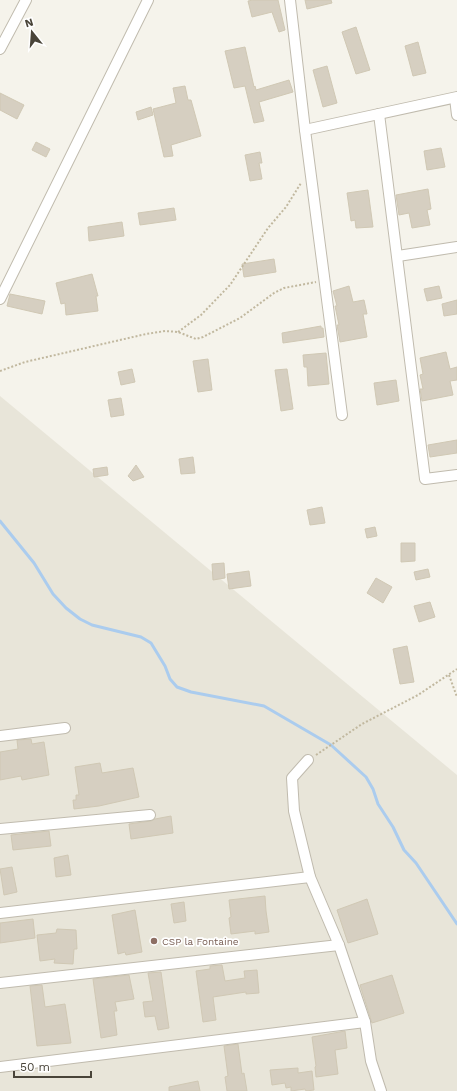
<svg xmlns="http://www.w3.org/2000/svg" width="457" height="1091" font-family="'Work Sans',sans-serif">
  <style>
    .residential { fill: #e8e5d9 }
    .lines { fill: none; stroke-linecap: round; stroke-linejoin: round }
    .stream { stroke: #abccee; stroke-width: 3 }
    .building { fill: #d6cfc1; stroke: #d0c8b4 }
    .street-casing { stroke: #c0bbae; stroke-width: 12 }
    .path { stroke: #c1b89f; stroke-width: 2; stroke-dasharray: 2 2; stroke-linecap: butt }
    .street { stroke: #fff; stroke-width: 10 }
    .education-dot { fill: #8d6e63; stroke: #fff; stroke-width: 1.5 }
    .labels { text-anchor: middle; stroke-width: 3.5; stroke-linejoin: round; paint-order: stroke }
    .education-label { font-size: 10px; fill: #785e54; stroke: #fff; text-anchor: start }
  </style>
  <rect width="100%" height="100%" fill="#f5f3eb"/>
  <!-- residential -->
  <path class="residential" d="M0 396 457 775V1091H0Z"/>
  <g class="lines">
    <!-- stream -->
    <path class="stream" d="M0 521 34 563 53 594 66 608 80 619 92 625 141 637 151 643 165 666 170 679 177 687 191 692 264 706 331 745 366 777 373 789 378 804 393 827 404 850 416 863 457 924"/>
  </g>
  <!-- building -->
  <g class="building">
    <path d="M253 0H278L285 30 279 32 272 12 252 17 248 1Z"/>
    <path d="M305 0H331L332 3 307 9Z"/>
    <path d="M356 27 370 70 356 74 342 32Z"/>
    <path d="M418 42 426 73 413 76 405 46Z"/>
    <path d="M245 47 254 87 255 86 256 90 289 80 293 92 259 102 264 121 254 123 245 86 234 88 225 51Z"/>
    <path d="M327 66 337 103 323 107 313 70Z"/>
    <path d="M185 86 188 100H191L201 136 171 145 173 156 164 157 153 109 176 103 173 88Z"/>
    <path d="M0 93 24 105 17 119 0 110Z"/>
    <path d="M151 107 153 115 138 120 136 112Z"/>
    <path d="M36 142 50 149 46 157 32 150Z"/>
    <path d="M441 148 445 167 427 170 424 151Z"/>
    <path d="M260 152 262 163H259L262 179 250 181 245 155Z"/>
    <path d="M428 189 431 209 427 210 430 225 412 228 409 213 399 215 396 195Z"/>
    <path d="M368 190 373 227 356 228 355 220 351 221 347 193Z"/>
    <path d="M174 208 176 220 140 225 138 213Z"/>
    <path d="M122 222 124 236 89 241 88 227Z"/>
    <path d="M274 259 276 272 244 277 242 264Z"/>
    <path d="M92 274 98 296H96L98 311 66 315 65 303 61 304 56 283Z"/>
    <path d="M349 286 353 302 364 300 367 314H363L367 337 340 342 337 325H339L335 306H337L333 291Z"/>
    <path d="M439 286 442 298 427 301 424 289Z"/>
    <path d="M10 294 45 301 42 314 7 306Z"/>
    <path d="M457 300V314L444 316 442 304Z"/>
    <path d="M321 326V328H323L324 337 283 343 282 333Z"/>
    <path d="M446 352 450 369 457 367V380L450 381 453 395 422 401 420 389H423L420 375 423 374 420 358Z"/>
    <path d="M326 353 329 384 308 386 307 367H304L303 355Z"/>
    <path d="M208 359 212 390 198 392 193 361Z"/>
    <path d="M132 369 135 382 121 385 118 372Z"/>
    <path d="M287 369 293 409 281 411 275 370Z"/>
    <path d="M396 380 399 401 377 405 374 383Z"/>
    <path d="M121 398 124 415 111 417 108 400Z"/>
    <path d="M457 440V453L430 457 428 445Z"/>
    <path d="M193 457 195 473 181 474 179 459Z"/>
    <path d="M136 465 144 477 133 481 128 476Z"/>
    <path d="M107 467 108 475 94 477 93 469Z"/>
    <path d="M322 507 325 523 310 525 307 510Z"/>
    <path d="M375 527 377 536 367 538 365 529Z"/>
    <path d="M401 543H415V561L401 562Z"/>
    <path d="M224 563 225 578 213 580 212 564Z"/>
    <path d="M428 569 430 577 416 580 414 572Z"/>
    <path d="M249 571 251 586 229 589 227 574Z"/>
    <path d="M376 578 392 587 383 603 367 593Z"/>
    <path d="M430 602 435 617 419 622 414 606Z"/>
    <path d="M407 646 414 682 400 684 393 649Z"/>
    <path d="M31 739 32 744 44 742 49 775 22 780 21 776 0 780V752L18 749 17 740Z"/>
    <path d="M100 763 102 773 133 768 139 797 99 806 74 809 73 800H76V795H79L75 767Z"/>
    <path d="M171 816 173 833 131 839 129 824 151 821 155 819Z"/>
    <path d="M49 831 51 846 13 850 11 835Z"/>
    <path d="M68 855 71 875 56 877 54 858Z"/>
    <path d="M12 867 17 892 4 895 0 869Z"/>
    <path d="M265 896 266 911 269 932 255 934V931L231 934 229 918 231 917 229 900Z"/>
    <path d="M367 899 378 934 348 943 337 910Z"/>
    <path d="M184 902 186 921 174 923 171 904Z"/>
    <path d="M135 910 142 952 126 955 125 952 118 954 112 915Z"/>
    <path d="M33 919 35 938 0 943V923Z"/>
    <path d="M57 929 76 930 77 949H74L73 964 54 963 55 959 40 961 37 935 56 933Z"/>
    <path d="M222 965 225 981 245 978 244 971 257 970 259 993 246 994V992L213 997 216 1020 203 1022 196 971 210 969V966Z"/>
    <path d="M161 972 169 1028 158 1030 155 1016 145 1017 143 1002 153 1001 148 973Z"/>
    <path d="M129 975 134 999 115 1002 117 1011H114L117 1035 101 1038 93 979Z"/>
    <path d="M392 975 404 1013 372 1023 360 985Z"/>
    <path d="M42 985 45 1007 65 1004 71 1043 37 1046 30 986Z"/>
    <path d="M345 1031 347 1048 335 1050 338 1074 316 1077 315 1067 316 1066 312 1037Z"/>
    <path d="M238 1044 242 1074 244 1073 247 1091H227L225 1077 228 1076 224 1046Z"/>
    <path d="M298 1068V1073L312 1071 314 1090 306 1091 305 1089 291 1091V1087L286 1088 285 1083 272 1085 270 1070Z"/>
    <path d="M198 1081 200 1091H169V1087Z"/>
  </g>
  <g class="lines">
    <!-- street casing -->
    <g class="street-casing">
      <g id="street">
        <path d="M290 0 305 130 342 415"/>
        <path d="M0 49 26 0"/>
        <path d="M455 98 457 115"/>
        <path d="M379 114 425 479 457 475"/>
        <path d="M305 130 457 97"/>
        <path d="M398 256 457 247"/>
        <path d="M0 299 148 0"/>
        <path d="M0 736 65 728"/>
        <path d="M308 760 292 778 294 811 310 877 339 945 365 1022 371 1061 381 1091"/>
        <path d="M0 829 150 815"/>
        <path d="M0 913 310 877"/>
        <path d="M0 983 339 945"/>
        <path d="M0 1067 365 1022"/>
      </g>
    </g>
    <!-- path -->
    <g class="path">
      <path d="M178 332 201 315 230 285 268 228 286 207 301 183"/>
      <path d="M0 371 25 362 146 334 165 331 178 332 196 339 203 337 240 318 274 293 284 288 316 282"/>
      <path d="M449 675 457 697"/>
      <path d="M316 755 362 724 418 695 457 669"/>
    </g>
    <!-- street -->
    <use href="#street" class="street"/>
  </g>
  <!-- markers -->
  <circle class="education-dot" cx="154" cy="941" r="4"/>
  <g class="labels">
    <!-- education labels -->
    <g class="education-label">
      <text x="162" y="945">CSP la Fontaine</text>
    </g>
  </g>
  <!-- north arrow -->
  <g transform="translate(32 32) rotate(343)" stroke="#ffffff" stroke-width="3" paint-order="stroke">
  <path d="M0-3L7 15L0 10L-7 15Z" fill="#494439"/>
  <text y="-6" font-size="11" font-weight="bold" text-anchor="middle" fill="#494439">N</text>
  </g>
  <!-- scale -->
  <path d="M14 1071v6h77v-6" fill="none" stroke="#494439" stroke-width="2"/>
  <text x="20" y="1071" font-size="12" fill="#494439" stroke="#ffffff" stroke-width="3" paint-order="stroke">50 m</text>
</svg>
